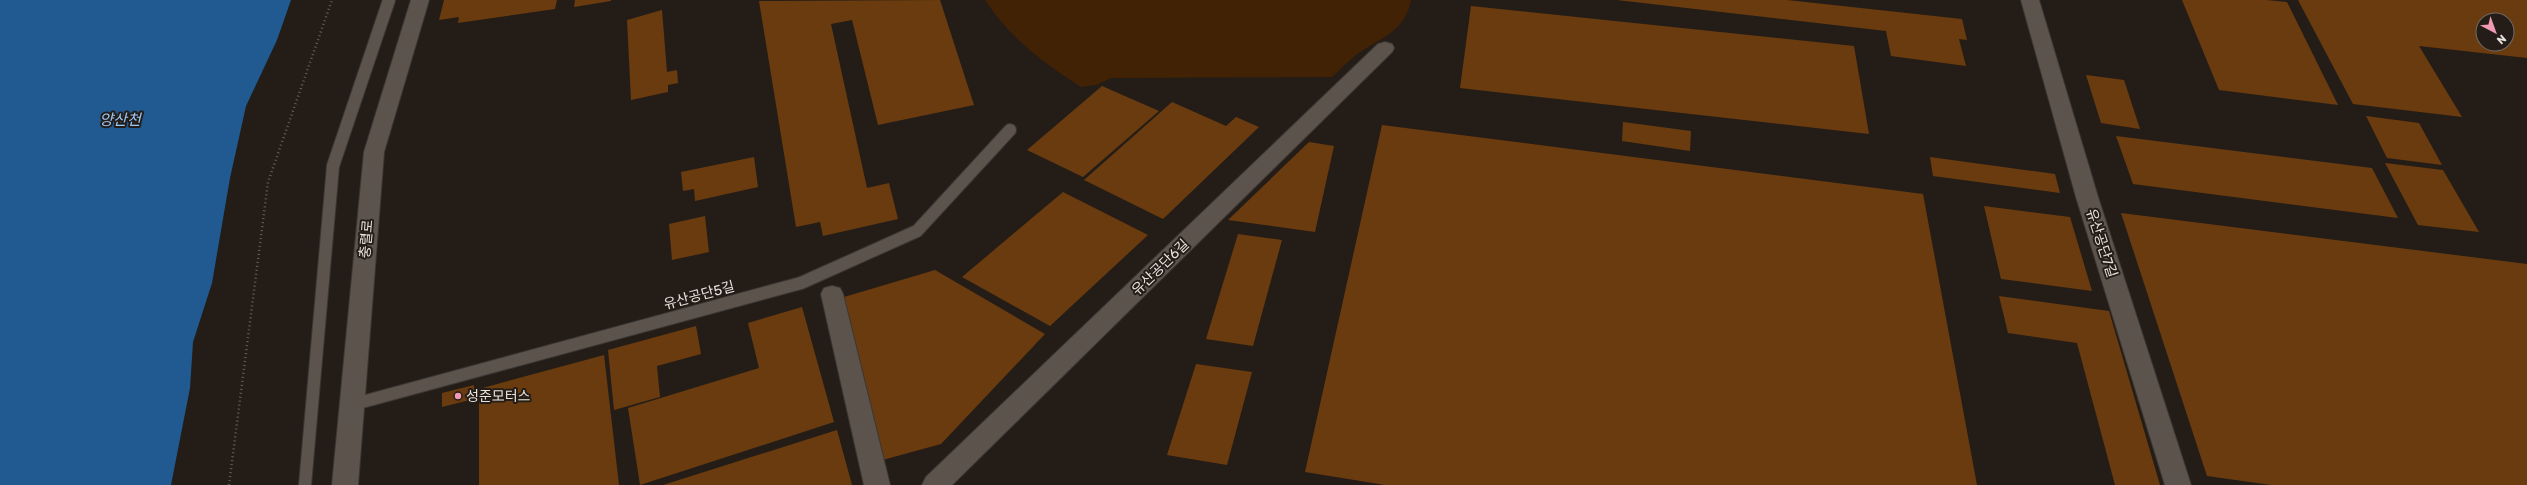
<svg xmlns="http://www.w3.org/2000/svg" width="2527" height="485" font-family="Rubik,'Noto Sans KR',sans-serif">
  <style>
    .green { fill: #412204 }
    .water { fill: #205a91 }
    .building { fill: #6a3b0e; fill-rule: evenodd }
    .lines { fill: none; stroke-linecap: round; stroke-linejoin: round }
    .service-casing { stroke: #3d3734; stroke-width: 14 }
    .minor-casing { stroke: #3d3734; stroke-width: 2 }
    .secondary-casing { stroke: #3d3734; stroke-width: 2 }
    .path { stroke: #655e59; stroke-width: 2.5; stroke-dasharray: 1 3; stroke-linecap: butt }
    .service { stroke: #5c534c; stroke-width: 12 }
    .minor { fill: #5c534c; fill-rule: evenodd }
    .secondary { fill: #5c534c; fill-rule: evenodd }
    .poi-dot { fill: #f09ab6; stroke: #241d17; stroke-width: 1.5 }
    .labels { text-anchor: middle; stroke-width: 4; stroke-linejoin: round; paint-order: stroke }
    .street-label { font-size: 14px; fill: #e8e2de; stroke: #241d17 }
    .poi-label { font-size: 14px; fill: #e8e2de; stroke: #241d17; text-anchor: start }
    .water-label { font-size: 15px; font-style: italic; fill: #9cc9f9; stroke: #241d17 }
  </style>
  <rect width="100%" height="100%" fill="#241d17"/>
  <!-- green -->
  <path class="green" d="M985 0H1411C1405 33 1379 38 1356 55 1347 62 1340 70 1332 77L1111 78 1096 85 1081 87C1042 62 1011 39 985 0Z"/>
  <!-- water -->
  <path class="water" d="M0 0H291L277 40 246 106 230 178 212 283 193 342 190 388 171 485H0Z"/>
  <!-- building -->
  <g class="building">
    <path d="M444 0H557L555 9 458 23 459 17 439 20Z"/>
    <path d="M575 0H611V1L574 7Z"/>
    <path d="M940 0 974 105 878 125 852 20 831 24 867 188 889 183 898 219 823 236 820 222 796 227 759 1Z"/>
    <path d="M1617 0H1787L1962 19 1967 40 1959 39 1966 66 1891 56 1886 31Z"/>
    <path d="M2182 0H2266L2287 2 2338 105 2219 90Z"/>
    <path d="M2298 0H2527V58L2419 46 2462 117 2353 104ZM2483 20H2507V44H2483Z"/>
    <path d="M1471 6 1854 46 1869 134 1460 88Z"/>
    <path d="M662 10 667 72 677 70 678 83 668 85V92L631 100 627 20Z"/>
    <path d="M2086 75 2124 80 2140 129 2101 123Z"/>
    <path d="M1102 86 1159 111 1083 177 1027 150Z"/>
    <path d="M1172 102 1226 126 1236 117 1259 127 1163 219 1084 180Z"/>
    <path d="M2366 116 2419 123 2442 165 2387 158Z"/>
    <path d="M1623 122 1691 131 1690 151 1622 141Z"/>
    <path d="M1382 125 1923 194 1977 485H1385L1305 472Z"/>
    <path d="M2116 136 2372 168 2398 218 2133 184Z"/>
    <path d="M1309 142 1334 146 1315 232 1228 220Z"/>
    <path d="M754 157 758 187 695 201 694 189 683 191 681 172Z"/>
    <path d="M1930 157 2055 174 2060 193 1933 176Z"/>
    <path d="M2385 163 2443 170 2479 232 2418 225Z"/>
    <path d="M1063 192 1148 235 1050 326 962 277Z"/>
    <path d="M1984 206 2070 217 2092 291 2001 279Z"/>
    <path d="M2121 213 2527 264V485H2271L2207 476Z"/>
    <path d="M705 216 709 252 672 260 669 224Z"/>
    <path d="M1238 234 1282 240 1253 346 1206 339Z"/>
    <path d="M935 270 1045 334 941 444 879 461 834 300Z"/>
    <path d="M1999 296 2109 311 2160 485H2115L2077 343 2008 333Z"/>
    <path d="M802 307 834 422 640 485 628 408 759 368 748 323Z"/>
    <path d="M696 326 701 354 657 366 660 397 614 410 608 350Z"/>
    <path d="M604 355 619 485H479V389Z"/>
    <path d="M1196 364 1252 372 1227 465 1167 455Z"/>
    <path d="M474 385V399L442 407V393Z"/>
    <path d="M837 430 852 485H663Z"/>
  </g>
  <g class="lines">
    <!-- service casing -->
    <g class="service-casing">
      <g id="service">
        <path d="M351 405 801 283 917 231 1010 130"/>
        <path d="M305 485 333 166 389 0"/>
      </g>
    </g>
    <!-- minor casing -->
    <g class="minor-casing">
      <g id="minor">
        <path d="M2021 0H2039L2098 197 2191 485H2165L2076 197Z"/>
        <path d="M1385 42 1392 44 1394 48 1392 52 952 485H922L926 477 1378 44Z"/>
        <path d="M832 286 840 288 843 294 890 485H864L821 294 824 288Z"/>
      </g>
    </g>
    <!-- secondary casing -->
    <g class="secondary-casing">
      <path id="secondary" d="M411 0H429L384 152 358 485H332L364 152Z"/>
    </g>
    <!-- path -->
    <path class="path" d="M229 485 268 182 332 0"/>
    <!-- service -->
    <use href="#service" class="service"/>
    <!-- minor -->
    <use href="#minor" class="minor"/>
    <!-- secondary -->
    <use href="#secondary" class="secondary"/>
  </g>
  <!-- markers -->
  <circle class="poi-dot" cx="458" cy="396" r="4"/>
  <g class="labels">
    <!-- street labels -->
    <g class="street-label">
      <text transform="translate(366 239) rotate(-85)" y="5">충렬로</text>
      <text transform="translate(2102 243) rotate(72)" y="5">유산공단7길</text>
      <text transform="translate(1160 267) rotate(-44)" y="5">유산공단6길</text>
      <text transform="translate(699 295) rotate(-15)" y="5">유산공단5길</text>
    </g>
    <!-- poi labels -->
    <g class="poi-label">
      <text x="466" y="401">성준모터스</text>
    </g>
    <!-- water labels -->
    <g class="water-label">
      <text x="120" y="125">양산천</text>
    </g>
  </g>
  <!-- north arrow -->
  <g transform="translate(2495 32) rotate(139)"><circle r="19" fill="#241d17" stroke="#726c67"/>
  <path d="M0-3L7 15L0 10L-7 15Z" fill="#f09ab6"/>
  <text y="-6" font-size="11" font-weight="bold" text-anchor="middle" fill="#e8e2de">N</text>
  </g>
</svg>
